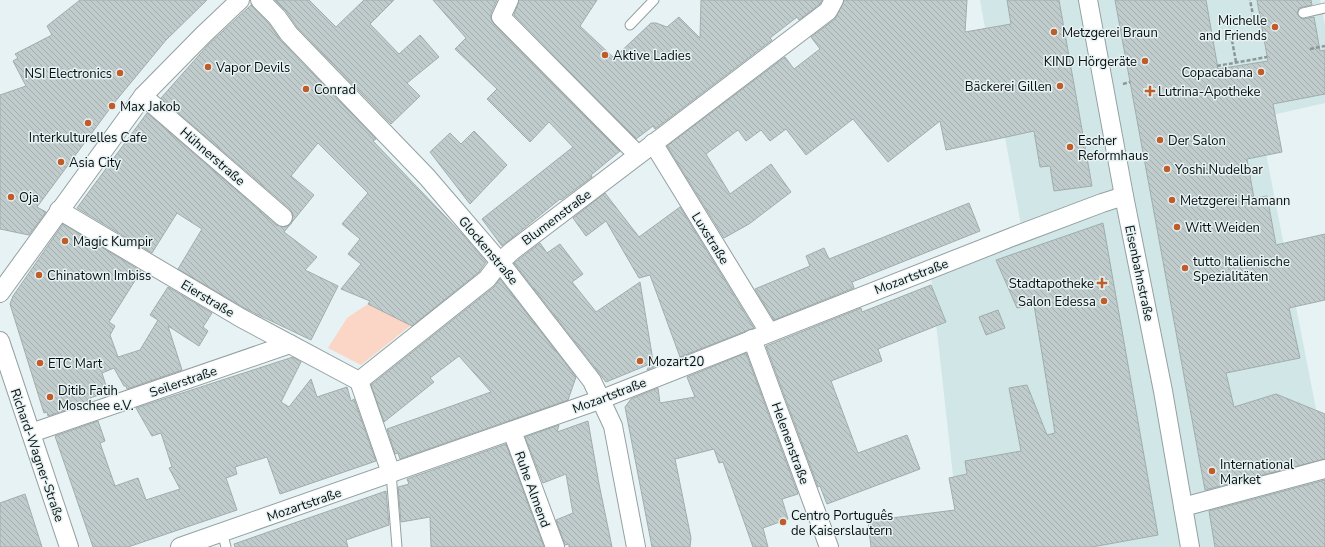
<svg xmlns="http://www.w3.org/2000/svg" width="1325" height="547" font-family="'Nunito Sans',sans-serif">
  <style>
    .built { fill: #d0e6e7 }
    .green { fill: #fbd6c6 }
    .building { fill: url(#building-back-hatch); stroke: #a1adad }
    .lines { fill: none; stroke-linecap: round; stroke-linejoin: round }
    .lane-casing { stroke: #95a0a1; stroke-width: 11 }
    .street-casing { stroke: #95a0a1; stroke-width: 20 }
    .path { stroke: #8d9696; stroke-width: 2.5; stroke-dasharray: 4 2; stroke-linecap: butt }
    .lane { stroke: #fff; stroke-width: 9 }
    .street { stroke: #fff; stroke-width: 18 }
    .poi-dot { fill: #c05c29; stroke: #e6f2f3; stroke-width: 1.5 }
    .labels { text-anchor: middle; stroke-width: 3; stroke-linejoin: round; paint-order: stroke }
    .poi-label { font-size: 13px; fill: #090d0d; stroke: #e6f2f3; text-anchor: start }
    .street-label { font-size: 13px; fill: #090d0d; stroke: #e6f2f3 }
  </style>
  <defs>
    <pattern id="building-back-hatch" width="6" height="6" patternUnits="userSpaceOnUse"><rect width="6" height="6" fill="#c0cccc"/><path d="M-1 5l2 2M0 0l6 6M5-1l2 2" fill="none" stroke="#a4aeae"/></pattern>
  </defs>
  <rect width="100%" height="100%" fill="#e6f2f3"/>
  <!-- built -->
  <path class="built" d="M980 0H1320L1325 25V103L1259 118 1325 455V547H961L929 259 1021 225Z"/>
  <!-- green -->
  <path class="green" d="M368 304 411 325 361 365 328 348 347 318Z"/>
  <!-- building -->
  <g class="building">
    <path d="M80 0H207L166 40 114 103 37 207 46 212 29 235 0 229V95L26 86 13 61 18 58 15 54 52 35 47 26Z"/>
    <path d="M275 0H309L336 27 364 0H394L370 24 399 54 420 35 439 57 407 83 420 96 391 124 297 27 286 11Z"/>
    <path d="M433 0H497L491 13V19L494 24 620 151 591 175 592 177 561 200 560 199 502 246 482 219 573 147 549 122 530 142 487 99 497 89 455 49 466 38Z"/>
    <path d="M519 0H597L580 26 614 58 651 23H656L667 27 679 17 700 38 701 0H822L820 4 799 20 797 17 770 38 772 40 655 129 653 126 636 139 514 15Z"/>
    <path d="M844 0H967L965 32 1011 24 1007 0H1059L1092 186 1054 191 1050 166 1040 167 1034 131 946 150 940 121 888 162 853 119 806 155 786 129 770 141 761 130 746 141 738 130 706 154 730 194 771 164 791 192 749 224 724 238 667 146 785 57 794 69 820 49 811 37 835 19Z"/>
    <path d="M1115 0H1206L1218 69 1268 61 1257 0H1311L1312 5 1299 8 1297 14 1302 19 1314 17 1320 51 1325 50V94L1273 104 1282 152 1247 159 1254 198 1267 196 1276 245 1325 234V300L1289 308 1300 358 1226 373 1234 407 1276 394 1325 414V459L1205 490Z"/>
    <path d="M251 5 269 24 281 41 376 139 373 141 463 235 486 262 479 272 412 326 368 304 370 301 341 289 361 264 348 254 360 239 342 224 368 193 318 143 291 176 314 195 284 232 317 257 305 270 338 286 311 340 246 309 178 269 202 229 177 213 152 253 77 208 147 113 276 225 286 227 291 224 293 214 290 209 161 98 208 45Z"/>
    <path d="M474 131 507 165 470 204 430 152 450 133 461 144Z"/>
    <path d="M605 193 639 237 680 207 754 328 680 357 650 275 639 278 606 221 586 236 573 218Z"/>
    <path d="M969 203 980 231 852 282 854 288 774 320 755 289 810 266 806 256 824 248 829 259Z"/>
    <path d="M1103 223 1158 535 1092 547H871L868 521 955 510 949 478 967 474 965 461 1021 451 1009 388 1027 385 1047 435 1055 433 1034 305 1017 308 996 260Z"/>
    <path d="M63 224 141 271 109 322 115 326 110 335 118 357 140 350 158 320 150 315 168 287 212 313 203 327 208 331 199 346 168 326 182 370 127 389 126 386H124L114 368 102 373 108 392 90 398 91 401 48 416 47 412 44 413 10 304 13 296Z"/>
    <path d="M540 243 547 253 560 244 583 274 572 282 596 312 640 282 654 367 647 370 650 364 606 382 514 263Z"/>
    <path d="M500 279 576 377 568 400 400 459 398 453 395 454 387 429 491 392 459 356 430 378 434 382 384 422 371 385 494 287Z"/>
    <path d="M931 285 946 322 878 349 882 361 831 381 858 453 907 435 920 469 827 504 820 486 818 487 766 346 861 308 862 312Z"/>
    <path d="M998 310 1005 328 986 335 979 317Z"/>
    <path d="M746 353 798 494 782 499 788 519 763 528 768 547H753L723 462 719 463 714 449 675 459 691 538 690 547H652L625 407 631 399 658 388 660 403 695 397 687 377Z"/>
    <path d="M293 357 301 362 281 402 289 407 311 379 317 397 347 387 351 401 354 399 376 461 280 494 267 457 235 467 237 474 226 478 237 510 128 547H93L55 436 98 421 105 441 100 443 115 486 138 478 146 500 180 489 169 468 172 467 161 433 152 436 136 408Z"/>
    <path d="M588 421 599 484 612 547H569V544L565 545 556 520 573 513 566 474 543 483 525 437 559 425 557 432Z"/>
    <path d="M506 444 544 547H431L430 517 401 522 398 487 409 484 407 479Z"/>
    <path d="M1325 480V547H1215L1209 511Z"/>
    <path d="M386 491 389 525 346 540 348 547H235L234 544Z"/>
    <path d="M25 494 42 547H0V503Z"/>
  </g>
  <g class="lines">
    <!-- lane casing -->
    <g class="lane-casing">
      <g id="lane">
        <path d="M1303 13 1325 8"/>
        <path d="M630 25 654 0"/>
        <path d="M391 473 397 547"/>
        <path d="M222 532 226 547"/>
      </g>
    </g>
    <!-- street casing -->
    <g class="street-casing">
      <g id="street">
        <path d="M260 0 277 17 289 34 427 177 500 262 592 381 613 426 636 547"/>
        <path d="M509 0 501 17 638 155"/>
        <path d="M1088 0 1124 196 1163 391 1190 547"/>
        <path d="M143 96 283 217"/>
        <path d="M653 143 769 332"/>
        <path d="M59 210 241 318 359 381"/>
        <path d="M0 293 143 96 203 35 240 0"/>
        <path d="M752 339 829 547"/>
        <path d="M0 341 69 547"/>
        <path d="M359 381 487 279 500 262 512 251 828 11 834 0"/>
        <path d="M359 381 391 473"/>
        <path d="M512 431 555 547"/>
        <path d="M31 433 290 344"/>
        <path d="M1183 507 1325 469"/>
        <path d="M180 547 602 399 1012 237 1102 203 1124 196"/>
      </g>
    </g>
    <!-- path -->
    <g class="path">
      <path d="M1254 20 1261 19"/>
      <path d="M1310 49 1325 46"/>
      <path d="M1236 62 1229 24 1254 20 1250 0"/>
      <path d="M1217 66 1267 57"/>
      <path d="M1123 84 1130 82"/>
    </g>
    <!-- lane -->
    <use href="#lane" class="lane"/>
    <!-- street -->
    <use href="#street" class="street"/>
  </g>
  <!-- markers -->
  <g class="poi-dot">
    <circle cx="1275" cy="27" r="4"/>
    <circle cx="1054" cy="32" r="4"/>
    <circle cx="605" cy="55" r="4"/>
    <circle cx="1145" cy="61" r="4"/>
    <circle cx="208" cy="67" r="4"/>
    <circle cx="1261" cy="72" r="4"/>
    <circle cx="120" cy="73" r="4"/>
    <circle cx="1060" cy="86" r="4"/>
    <circle cx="306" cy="89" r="4"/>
    <path d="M1148 85h4v4h4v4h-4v4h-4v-4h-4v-4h4z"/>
    <circle cx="112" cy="106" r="4"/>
    <circle cx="88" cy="123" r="4"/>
    <circle cx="1160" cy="140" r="4"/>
    <circle cx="1070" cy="147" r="4"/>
    <circle cx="61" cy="162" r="4"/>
    <circle cx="1167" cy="169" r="4"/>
    <circle cx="11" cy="197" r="4"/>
    <circle cx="1172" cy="200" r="4"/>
    <circle cx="1177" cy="227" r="4"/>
    <circle cx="65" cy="241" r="4"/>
    <circle cx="1185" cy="268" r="4"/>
    <circle cx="39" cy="275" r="4"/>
    <path d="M1100 277h4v4h4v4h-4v4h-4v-4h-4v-4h4z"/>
    <circle cx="1104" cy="301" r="4"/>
    <circle cx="640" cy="361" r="4"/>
    <circle cx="40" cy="363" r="4"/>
    <circle cx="50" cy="397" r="4"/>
    <circle cx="1212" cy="471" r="4"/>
    <circle cx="783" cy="522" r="4"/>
  </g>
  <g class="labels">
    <!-- poi labels -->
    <g class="poi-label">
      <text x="1267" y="25" text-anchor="end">Michelle<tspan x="1267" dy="15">and Friends</tspan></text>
      <text x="1062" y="37">Metzgerei Braun</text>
      <text x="613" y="60">Aktive Ladies</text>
      <text x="1137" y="66" text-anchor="end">KIND Hörgeräte</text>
      <text x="216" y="72">Vapor Devils</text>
      <text x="1253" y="77" text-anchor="end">Copacabana</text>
      <text x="112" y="78" text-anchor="end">NSI Electronics</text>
      <text x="1052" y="91" text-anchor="end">Bäckerei Gillen</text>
      <text x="314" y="94">Conrad</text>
      <text x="1158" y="96">Lutrina-Apotheke</text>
      <text x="120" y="111">Max Jakob</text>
      <text x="88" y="142" text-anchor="middle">Interkulturelles Cafe</text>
      <text x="1078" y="145">Escher<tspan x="1078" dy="15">Reformhaus</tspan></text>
      <text x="1168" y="145">Der Salon</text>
      <text x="69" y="167">Asia City</text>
      <text x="1175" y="174">Yoshi.Nudelbar</text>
      <text x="19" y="202">Oja</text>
      <text x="1180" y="205">Metzgerei Hamann</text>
      <text x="1185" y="232">Witt Weiden</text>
      <text x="73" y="246">Magic Kumpir</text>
      <text x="1193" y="266">tutto Italienische<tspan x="1193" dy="15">Spezialitäten</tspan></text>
      <text x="47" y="280">Chinatown Imbiss</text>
      <text x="1094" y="288" text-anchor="end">Stadtapotheke</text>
      <text x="1096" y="306" text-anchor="end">Salon Edessa</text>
      <text x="648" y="366">Mozart20</text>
      <text x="48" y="368">ETC Mart</text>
      <text x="58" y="395">Ditib Fatih<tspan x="58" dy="15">Moschee e.V.</tspan></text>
      <text x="1220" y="469">International<tspan x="1220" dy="15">Market</tspan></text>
      <text x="791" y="520">Centro Português<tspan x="791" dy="15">de Kaiserslautern</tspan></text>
    </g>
    <!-- street labels -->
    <g class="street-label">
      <text transform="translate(213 156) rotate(41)" y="5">Hühnerstraße</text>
      <text transform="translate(556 217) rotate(-37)" y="5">Blumenstraße</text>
      <text transform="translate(711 238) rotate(58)" y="5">Luxstraße</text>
      <text transform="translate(489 250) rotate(50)" y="5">Glockenstraße</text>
      <text transform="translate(1140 273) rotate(78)" y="5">Eisenbahnstraße</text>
      <text transform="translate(911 276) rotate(-21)" y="5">Mozartstraße</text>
      <text transform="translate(208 298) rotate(31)" y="5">Eierstraße</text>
      <text transform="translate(183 381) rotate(-19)" y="5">Seilerstraße</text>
      <text transform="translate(609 395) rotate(-21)" y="5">Mozartstraße</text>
      <text transform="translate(791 443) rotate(70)" y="5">Helenenstraße</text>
      <text transform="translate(38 455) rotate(71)" y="5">Richard-Wagner-Straße</text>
      <text transform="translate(533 489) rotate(70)" y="5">Ruhe Almend</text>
      <text transform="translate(304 504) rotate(-19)" y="5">Mozartstraße</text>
    </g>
  </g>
</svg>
